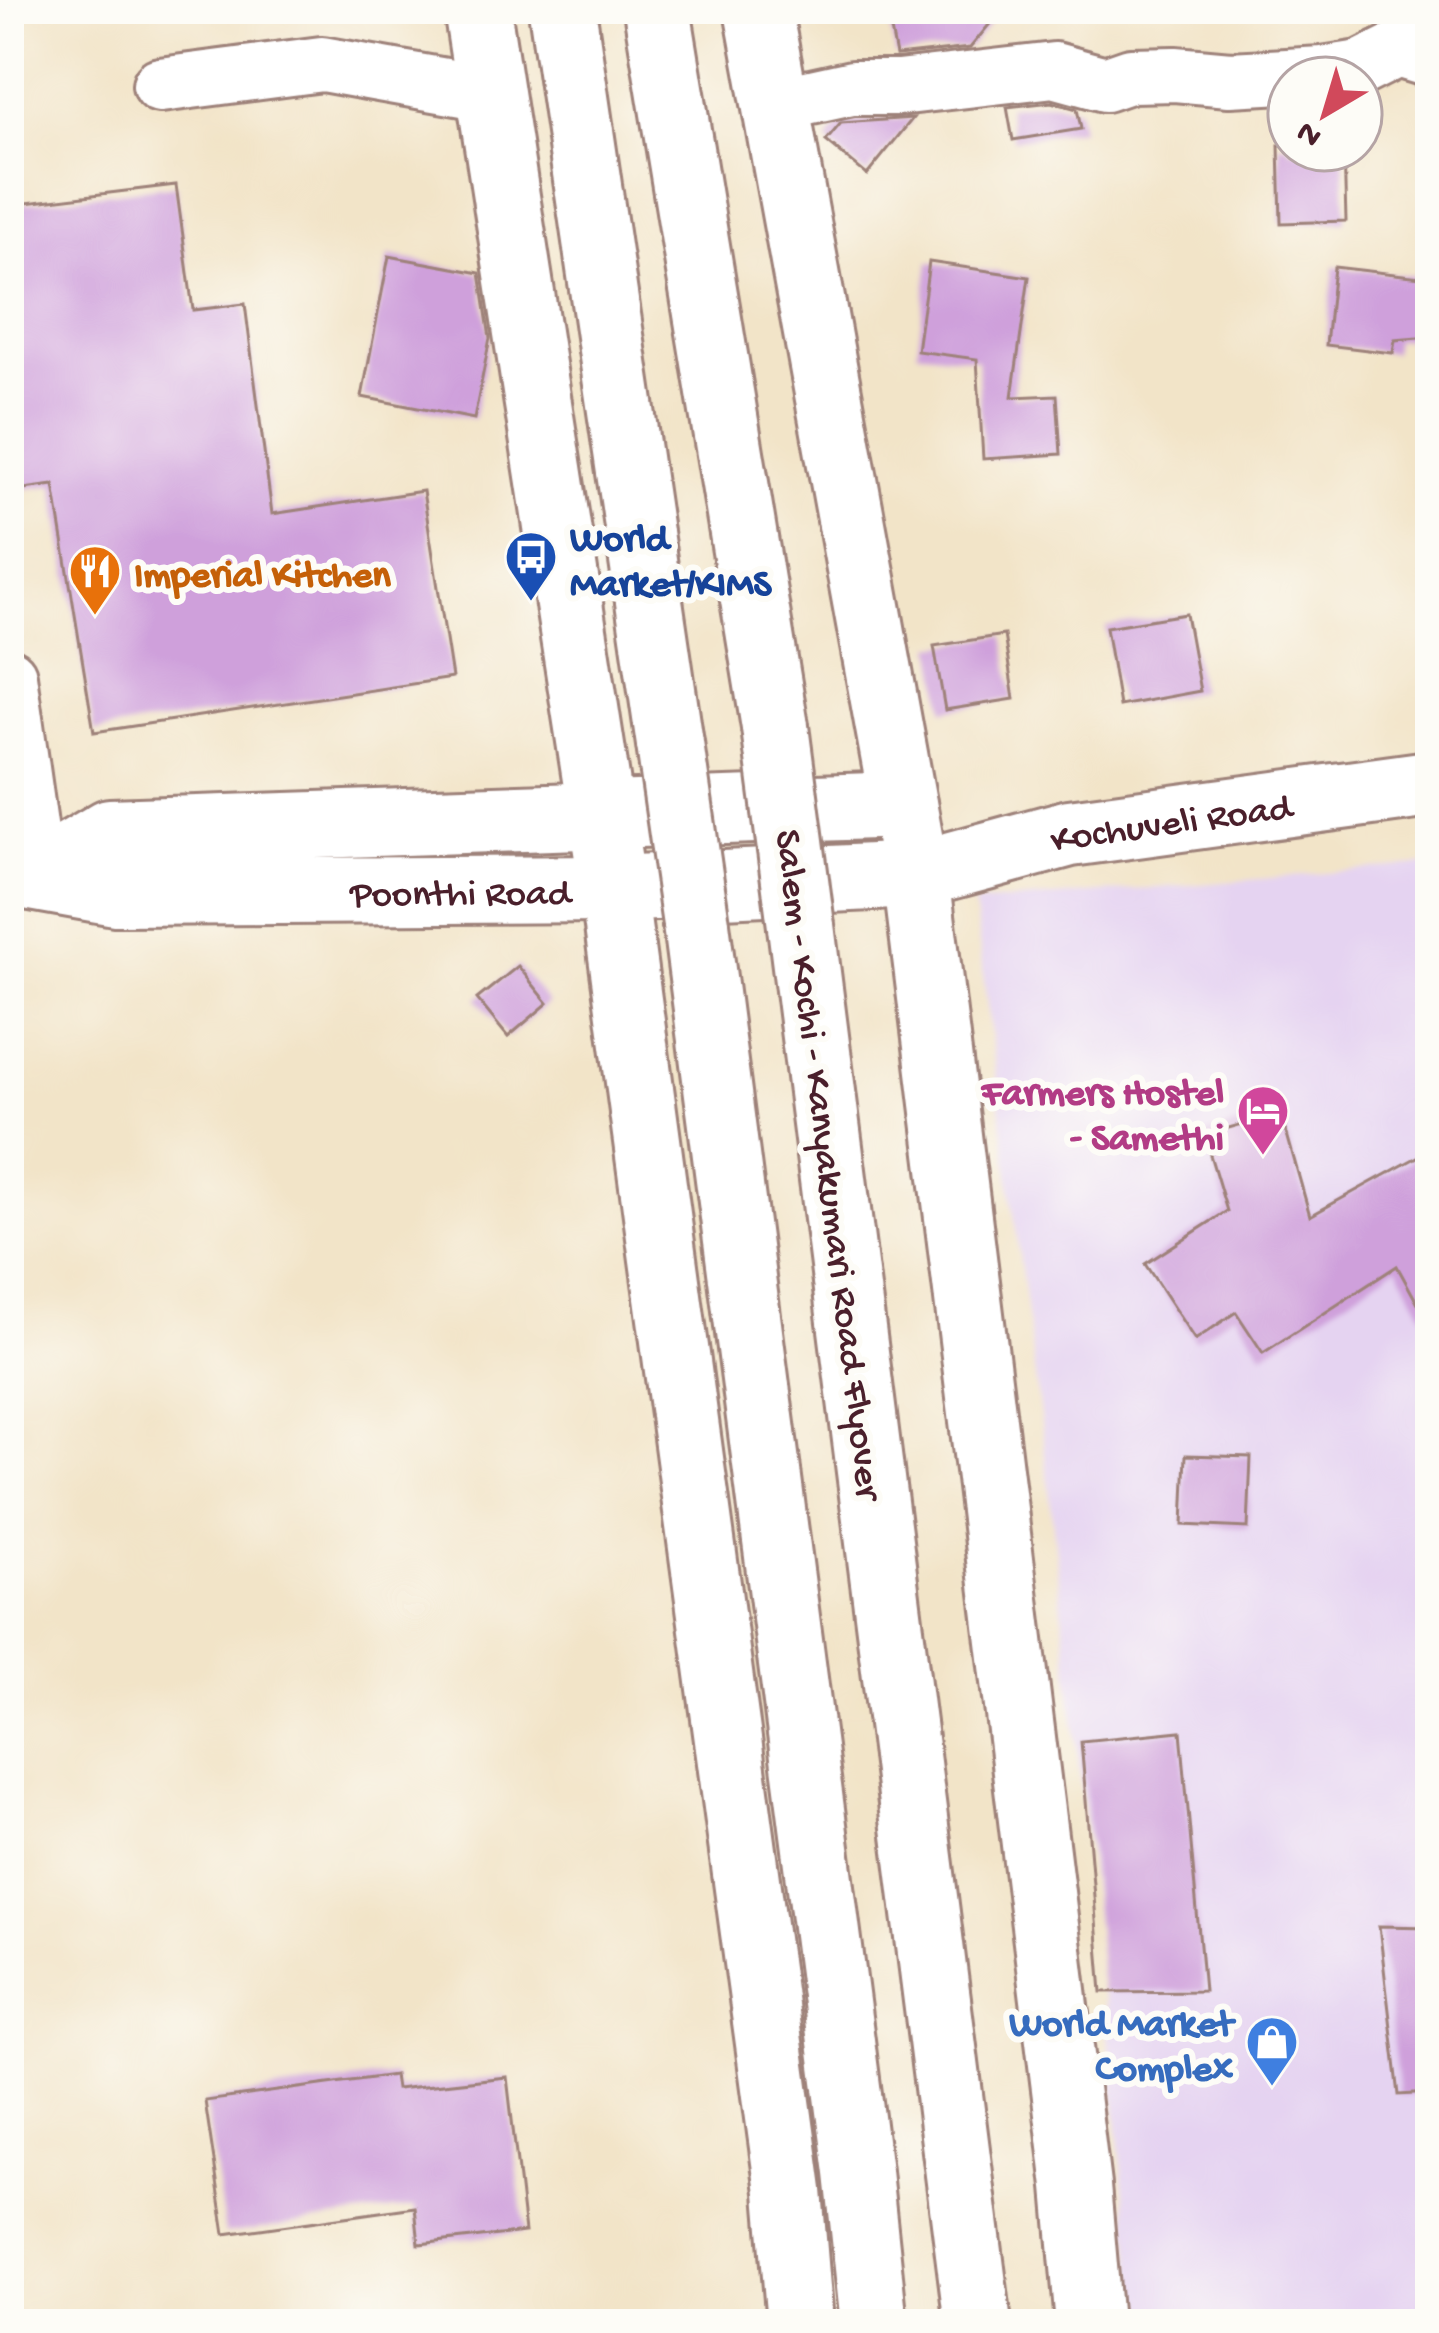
<svg xmlns="http://www.w3.org/2000/svg" width="1439" height="2333" font-family="'Gochi Hand',sans-serif">
  <style>
    .built { fill: #e5d3f1 }
    .building { fill: #cfa0db }
    .lines { fill: none; stroke-linecap: round; stroke-linejoin: round }
    .minor-casing { stroke: #9e827a; stroke-width: 60 }
    .tertiary-casing { stroke: #9e827a; stroke-width: 72 }
    .secondary-casing { stroke: #9e827a; stroke-width: 72 }
    .trunk-casing { stroke: #9e827a; stroke-width: 72 }
    .minor { stroke: #fff; stroke-width: 54 }
    .tertiary { stroke: #fff; stroke-width: 66 }
    .secondary { stroke: #fff; stroke-width: 66 }
    .trunk { stroke: #fff; stroke-width: 66 }
    .trunk-bridge-casing { stroke: #9e827a; stroke-width: 72; stroke-linecap: butt }
    .trunk-bridge { stroke: #fff; stroke-width: 66 }
    .labels { text-anchor: middle; stroke-width: 12; stroke-linejoin: round; paint-order: stroke }
    .transit-label { font-size: 39px; font-weight: bold; fill: #164399; stroke: #fdfcf7; text-anchor: start }
    .food-label { font-size: 39px; font-weight: bold; fill: #c56008; stroke: #fdfcf7; text-anchor: start }
    .street-label { font-size: 39px; fill: #4a1f2b; stroke: #fdfcf7 }
    .hotel-label { font-size: 39px; font-weight: bold; fill: #b23c85; stroke: #fdfcf7; text-anchor: end }
    .shop-label { font-size: 39px; font-weight: bold; fill: #366cbe; stroke: #fdfcf7; text-anchor: end }
  </style>
  <rect width="100%" height="100%" fill="#fdfcf7"/>
  <filter id="ink" filterUnits="userSpaceOnUse"><feTurbulence type="fractalNoise" baseFrequency=".00833" numOctaves="2"/><feDisplacementMap in="SourceGraphic" scale="24" xChannelSelector="R" yChannelSelector="G"/><feConvolveMatrix kernelMatrix="1 2 1 2 8 2 1 2 1" color-interpolation-filters="sRGB"/></filter>
  <filter id="wash" filterUnits="userSpaceOnUse"><feTurbulence type="fractalNoise" baseFrequency=".004" numOctaves="4" result="noise"/><feDisplacementMap in="SourceGraphic" scale="48" xChannelSelector="R" yChannelSelector="G"/><feGaussianBlur stdDeviation="2.7" result="paint"/><feColorMatrix in="noise" values="0 0 0 0 0 0 0 0 0 0 0 0 0 0 0 0 0 1.4 0 .05"/><feComposite in="paint" operator="in"/></filter>
  <g filter="url(#wash)">
    <rect width="100%" height="100%" fill="#f2e4c8"/>
    <!-- built -->
    <path class="built" d="M1430 864V2324H1139L1047 1470 974 904Z"/>
    <g id="blocks">
      <!-- building -->
      <g class="building">
        <path d="M887 9H1002L970 48 896 56Z"/>
        <path d="M1052 102 1077 109 1081 129 1013 140 1007 107Z"/>
        <path d="M913 118 867 175 826 141 841 123Z"/>
        <path d="M1279 145H1289V150H1344L1346 221 1281 223Z"/>
        <path d="M176 185 193 310 245 304 272 514 423 491 452 678 94 732 54 485 9 491V205Z"/>
        <path d="M389 256 480 273 490 338 474 419 362 397Z"/>
        <path d="M929 262 1029 277 1012 397 1057 395 1061 454 983 459 977 359 917 351Z"/>
        <path d="M1334 267 1430 278V337L1395 340 1393 353 1326 345Z"/>
        <path d="M1186 614 1200 691 1119 706 1106 627Z"/>
        <path d="M1004 635 1014 699 945 710 934 646Z"/>
        <path d="M518 966 548 1003 508 1037 477 999Z"/>
        <path d="M1281 1113 1310 1216 1430 1150V1326L1397 1266 1263 1353 1236 1312 1195 1340 1145 1264 1227 1211 1204 1135Z"/>
        <path d="M1186 1455 1251 1457 1248 1528 1183 1525Z"/>
        <path d="M1181 1731 1204 1991 1102 1992 1081 1741Z"/>
        <path d="M1379 1926 1430 1927V2093L1399 2095Z"/>
        <path d="M394 2075 396 2089 507 2077 525 2232 419 2244 415 2207 225 2234 205 2101Z"/>
      </g>
    </g>
  </g>
  <g filter="url(#ink)">
    <use href="#blocks" fill-opacity="0" stroke="#9e827a" stroke-width="3"/>
    <g class="lines">
      <!-- minor casing -->
      <g class="minor-casing">
        <g id="minor">
          <path d="M1414 9 1430 25"/>
          <path d="M160 85 322 64 491 94"/>
          <path d="M774 100 793 101 852 88H898L1054 70 1105 84 1131 75 1175 74 1230 79 1323 74 1361 68 1397 50 1430 60"/>
          <path d="M9 676 37 875"/>
        </g>
      </g>
      <!-- tertiary casing -->
      <g class="tertiary-casing">
        <g id="tertiary">
          <path d="M477 9 613 889 789 2191 800 2324"/>
          <path d="M758 9 916 875 1077 2186 1089 2324"/>
          <path id="s1" d="M916 875 1070 833 1430 784"/>
        </g>
      </g>
      <!-- secondary casing -->
      <g class="secondary-casing">
        <g id="secondary">
          <path id="s2" d="M9 873 116 892 613 889 916 875"/>
          <path d="M37 875 110 832 903 805"/>
        </g>
      </g>
      <!-- trunk casing -->
      <g class="trunk-casing">
        <g id="trunk">
          <path d="M562 9 670 744"/>
          <path d="M657 9 775 727"/>
          <path d="M696 924 858 2172 874 2324"/>
          <path d="M801 926 978 2324"/>
        </g>
      </g>
      <!-- minor -->
      <use href="#minor" class="minor"/>
      <!-- tertiary -->
      <use href="#tertiary" class="tertiary"/>
      <!-- secondary -->
      <use href="#secondary" class="secondary"/>
      <!-- trunk -->
      <use href="#trunk" class="trunk"/>
      <!-- trunk-bridge casing -->
      <g class="trunk-bridge-casing">
        <g id="trunk-bridge">
          <path d="M775 727 801 926"/>
          <path d="M670 744 696 924"/>
        </g>
      </g>
      <!-- trunk-bridge -->
      <use href="#trunk-bridge" class="trunk-bridge"/>
    </g>
  </g>
  <!-- icons -->
  <defs>
    <g id="bus-pin" transform="scale(2.7)"><path d="M0 17L-7.5 6A9.5 9.5 0 1 1 7.5 6Z" fill="#1a4fb4" stroke="#fdfcf7"/><path d="M-5-6H5V4H4V6H2V4H-2V6H-4V4H-5ZM-3.5-4V0h7V-4ZM-3.5 1.2v1.5H-2V1.2ZM2 1.2v1.5H3.5V1.2Z" fill="#fff"/></g>
    <g id="restaurant-pin" transform="scale(2.7)"><path d="M0 17L-7.5 6A9.5 9.5 0 1 1 7.5 6Z" fill="#e8710a" stroke="#fdfcf7"/><path d="M-5-6h1v4h1v-4h1v4h1v-4h1v5L-1.5 .5V6h-2V.5L-5-1ZM5-6V6H3V1.5H1.5Q1.5-4 5-6Z" fill="#fff"/></g>
    <g id="hotel-pin" transform="scale(2.7)"><path d="M0 17L-7.5 6A9.5 9.5 0 1 1 7.5 6Z" fill="#d1479c" stroke="#fdfcf7"/><path d="M-6-4.5h1.5V1H6V5H4.5V3h-9V5H-6ZM-4 0a1.8 1.8 0 1 1 3.6 0ZM.5 0V-2.5h3Q6-2.5 6 0Z" fill="#fff"/></g>
    <g id="shop-pin" transform="scale(2.7)"><path d="M0 17L-7.5 6A9.5 9.5 0 1 1 7.5 6Z" fill="#3f7fe0" stroke="#fdfcf7"/><path d="M-5-2.5h2.3a2.7 3.5 0 0 1 5.4 0H5L5.5 6h-11ZM-1.5-2.5h3a1.5 2.3 0 0 0-3 0Z" fill="#fff"/></g>
  </defs>
  <g fill-rule="evenodd">
    <use href="#bus-pin" x="531" y="557"/>
    <use href="#restaurant-pin" x="95" y="571"/>
    <use href="#hotel-pin" x="1263" y="1111"/>
    <use href="#shop-pin" x="1272" y="2042"/>
  </g>
  <g class="labels">
    <!-- transit labels -->
    <g class="transit-label">
      <text x="570" y="549">World<tspan x="570" dy="45">Market/KIMS</tspan></text>
    </g>
    <!-- food labels -->
    <g class="food-label">
      <text x="134" y="585">Imperial Kitchen</text>
    </g>
    <!-- street labels -->
    <g class="street-label">
      <text dy="14" stroke="none"><textPath href="#s1" startOffset="261">Kochuveli Road</textPath></text>
      <text dy="14" stroke="none"><textPath href="#s2" startOffset="453">Poonthi Road</textPath></text>
      <text transform="translate(832 1164) rotate(83)" y="14">Salem - Kochi - Kanyakumari Road Flyover</text>
    </g>
    <!-- hotel labels -->
    <g class="hotel-label">
      <text x="1224" y="1103">Farmers Hostel<tspan x="1224" dy="45">- Samethi</tspan></text>
    </g>
    <!-- shop labels -->
    <g class="shop-label">
      <text x="1233" y="2034">World Market<tspan x="1233" dy="45">Complex</tspan></text>
    </g>
  </g>
  <!-- margin -->
  <rect width="1439" height="2333" fill="none" stroke="#fdfcf7" stroke-width="48"/>
  <!-- north arrow -->
  <g transform="translate(1325 114) rotate(218)"><circle r="57" fill="#fdfcf7" stroke="#b5a4a5" stroke-width="3"/>
  <path d="M0-9L21 45L0 30L-21 45Z" fill="#d1495b"/>
  <text y="-18" font-size="33" font-weight="bold" text-anchor="middle" fill="#4a1f2b">N</text>
  </g>
</svg>
